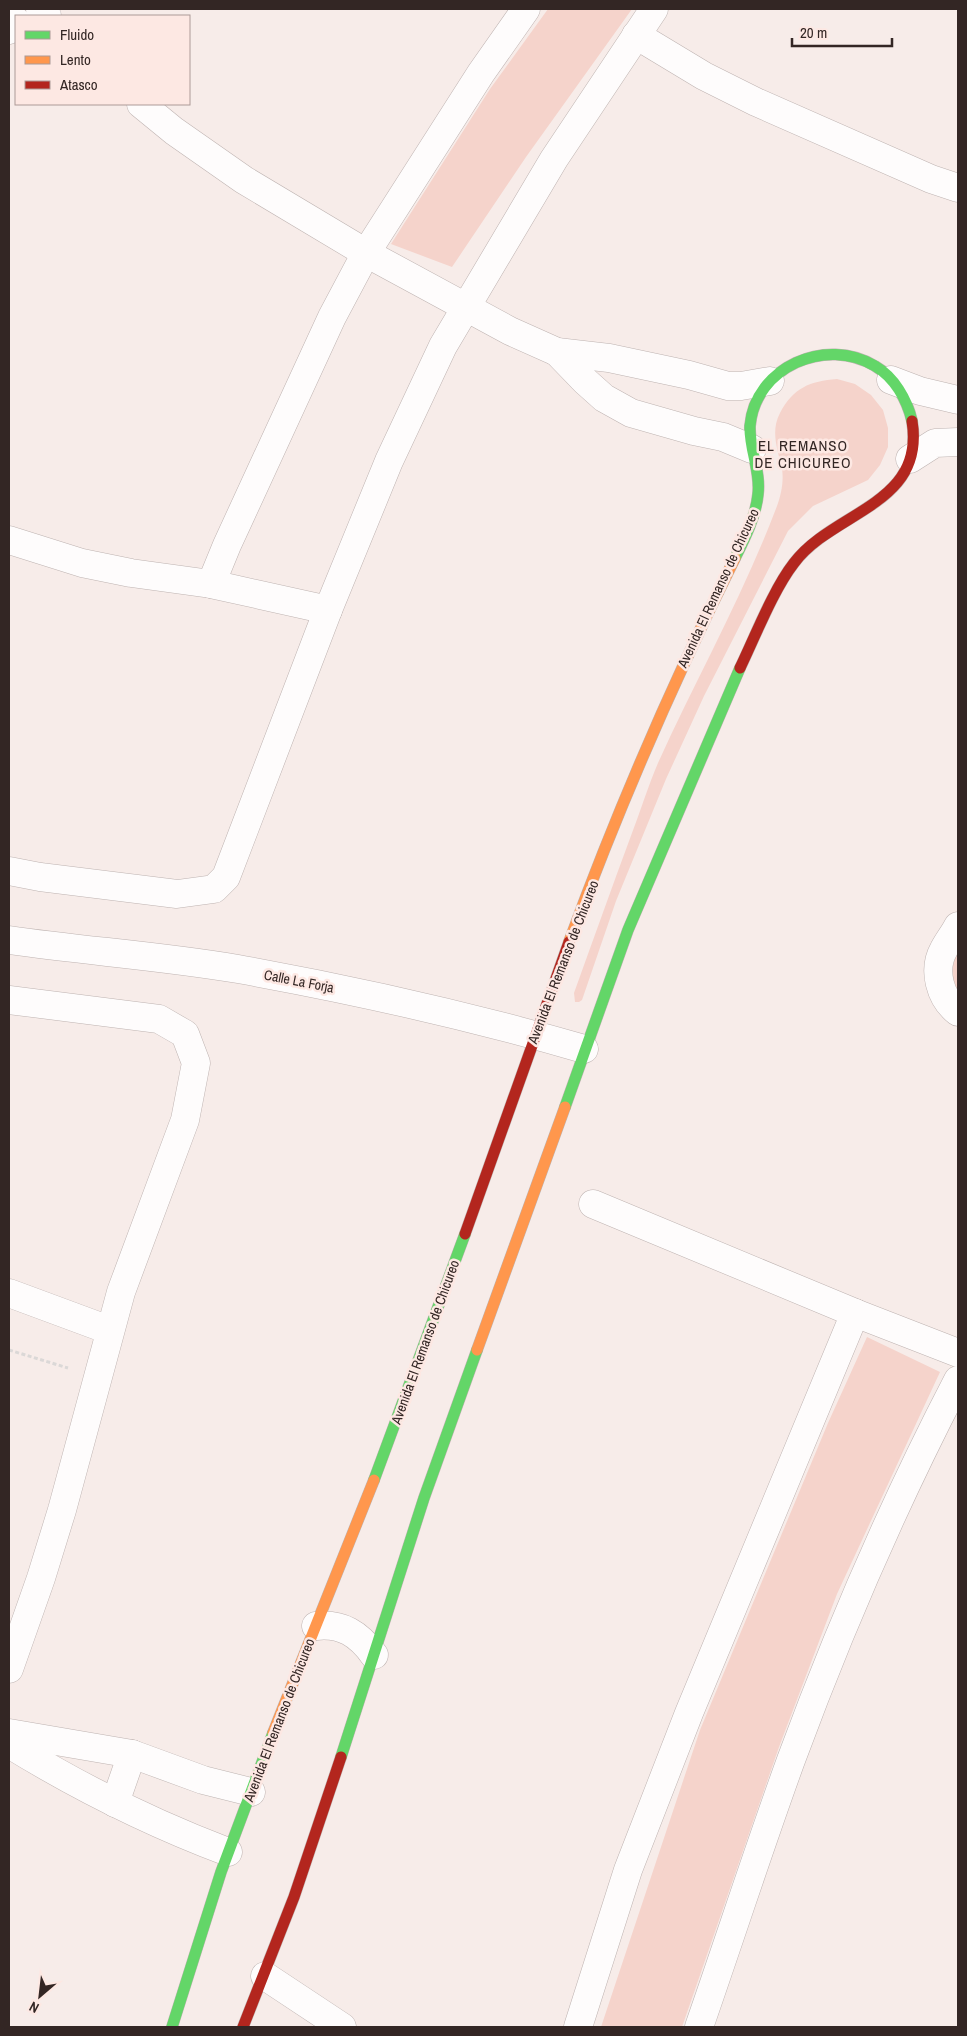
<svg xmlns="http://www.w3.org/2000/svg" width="967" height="2036" font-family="'Archivo Narrow',sans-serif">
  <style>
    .green { fill: #f5d3cb }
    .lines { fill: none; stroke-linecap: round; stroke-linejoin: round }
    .street-casing { stroke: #beb3b1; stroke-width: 29 }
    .fast-casing { stroke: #beb3b1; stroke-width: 12 }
    .slow-casing { stroke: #beb3b1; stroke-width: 12 }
    .jam-casing { stroke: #beb3b1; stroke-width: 12 }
    .path { stroke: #dbd8d7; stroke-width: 3; stroke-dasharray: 4 2.5; stroke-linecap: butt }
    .street { stroke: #fefcfc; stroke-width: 28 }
    .fast { stroke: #63d668; stroke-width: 11 }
    .slow { stroke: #ff974d; stroke-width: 11 }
    .jam { stroke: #b3261e; stroke-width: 11 }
    .labels { text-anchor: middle; stroke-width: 5; stroke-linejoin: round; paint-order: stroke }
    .street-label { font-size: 14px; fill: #332624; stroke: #fde8e3 }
    .neighbourhood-label { font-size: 15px; letter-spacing: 1px; fill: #332624; stroke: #fde8e3 }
  </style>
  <rect width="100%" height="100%" fill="#f7ece9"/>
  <!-- green -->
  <g class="green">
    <path d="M548 9H632L526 157 452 267 391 244 490 89Z"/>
    <path d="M837 379 855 384 871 395 883 410 888 428V447L880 465 868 480 813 506 788 531 704 696 666 779 616 901 582 1000 579 1002H575L574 993C593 940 612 887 632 833 641 810 648 786 658 763 697 677 744 594 777 506 781 495 784 481 782 469 778 450 770 432 780 413 793 388 810 381 837 379Z"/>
    <path d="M958 949V994C948 979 952 966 958 949Z"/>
    <path d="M867 1337 940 1372 837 1594 779 1747 682 2027H601L700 1730 828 1423Z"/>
  </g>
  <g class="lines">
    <!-- street casing -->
    <g class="street-casing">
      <g id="street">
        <path d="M40 9 47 16"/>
        <path d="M9 30 16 21"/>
        <path d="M636 35 704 76 756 102 931 179 958 188"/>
        <path d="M141 104 174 131 244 180 366 253 510 331 557 352 609 358 689 375 728 386H741L770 381"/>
        <path d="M557 352 585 381 604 398 631 413 694 431 723 437 752 449"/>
        <path d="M891 380 920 391 958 400"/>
        <path d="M910 459 935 443 958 442"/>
        <path d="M9 540 82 563 131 573 211 584 328 610"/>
        <path d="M211 584 227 545 332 317 366 253 481 73 526 9"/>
        <path d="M9 871 40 877 177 894 214 889 226 877 328 610 389 461 443 346 554 159 654 9"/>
        <path d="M958 926C954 934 948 941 944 949 932 970 940 998 958 1012"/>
        <path d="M9 940C85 951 162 956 238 969 355 990 470 1016 584 1049"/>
        <path d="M9 1000 159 1019 185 1034 196 1063 185 1120 121 1292 62 1510 41 1578 9 1669"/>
        <path d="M593 1204 855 1313 958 1353"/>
        <path d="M9 1293 109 1330"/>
        <path d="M316 1626C342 1623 359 1634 374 1655"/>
        <path d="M9 1733 132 1754 203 1780 251 1792"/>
        <path d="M9 1744C79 1787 151 1823 228 1852"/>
        <path d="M115 1803 132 1754"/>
        <path d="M265 1976 342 2027"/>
        <path d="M578 2027 628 1870 689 1713 855 1313"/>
        <path d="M699 2027C730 1938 759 1848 791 1760 839 1630 894 1503 958 1380"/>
      </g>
    </g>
    <!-- fast casing -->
    <g class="fast-casing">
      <g id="fast">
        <path d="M735 558C745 538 756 516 758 494 761 471 749 449 750 426 755 367 826 336 875 366 894 377 907 399 912 421"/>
        <path d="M565 1107 628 930 740 668"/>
        <path d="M374 1480 465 1234"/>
        <path d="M341 1757 424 1498 477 1350"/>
        <path d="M172 2027 221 1872 273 1733"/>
      </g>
    </g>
    <!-- slow casing -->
    <g class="slow-casing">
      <g id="slow">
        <path d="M569 942C618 809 672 684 735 558"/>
        <path d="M477 1350 565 1107"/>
        <path d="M273 1733 374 1480"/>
      </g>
    </g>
    <!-- jam casing -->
    <g class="jam-casing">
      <g id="jam">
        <path d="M740 668C755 637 773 590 794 563 833 511 926 505 912 421"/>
        <path d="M465 1234 569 942"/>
        <path d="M243 2027 294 1897 341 1757"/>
      </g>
    </g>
    <!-- path -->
    <path class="path" d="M9 1350 68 1368"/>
    <!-- street -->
    <use href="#street" class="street"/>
    <!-- fast -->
    <use href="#fast" class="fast"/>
    <!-- slow -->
    <use href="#slow" class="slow"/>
    <!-- jam -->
    <use href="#jam" class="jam"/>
  </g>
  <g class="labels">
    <!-- street labels -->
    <g class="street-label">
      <text transform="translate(718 588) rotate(-65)" y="5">Avenida El Remanso de Chicureo</text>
      <text transform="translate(563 962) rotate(-69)" y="5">Avenida El Remanso de Chicureo</text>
      <text transform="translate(299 981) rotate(11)" y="5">Calle La Forja</text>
      <text transform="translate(425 1342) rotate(-70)" y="5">Avenida El Remanso de Chicureo</text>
      <text transform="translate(279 1720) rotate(-69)" y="5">Avenida El Remanso de Chicureo</text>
    </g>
    <!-- neighbourhood labels -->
    <g class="neighbourhood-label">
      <text x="803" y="451">EL REMANSO<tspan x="803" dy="17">DE CHICUREO</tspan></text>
    </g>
  </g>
  <!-- border -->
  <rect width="967" height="2036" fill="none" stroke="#332624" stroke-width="20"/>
  <!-- legend -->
  <rect x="15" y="15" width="175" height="90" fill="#fde8e3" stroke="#ac9a97"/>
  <rect x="25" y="31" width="25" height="8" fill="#63d668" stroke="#ac9a97"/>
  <text x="60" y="40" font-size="15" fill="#332624">Fluido</text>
  <rect x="25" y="56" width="25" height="8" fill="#ff974d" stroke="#ac9a97"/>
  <text x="60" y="65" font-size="15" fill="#332624">Lento</text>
  <rect x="25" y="81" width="25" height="8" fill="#b3261e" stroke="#ac9a97"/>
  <text x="60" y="90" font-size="15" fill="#332624">Atasco</text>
  <!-- north arrow -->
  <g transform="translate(40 1996) rotate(208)" stroke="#fde8e3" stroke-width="4" paint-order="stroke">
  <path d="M0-4L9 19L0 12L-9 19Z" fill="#332624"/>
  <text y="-8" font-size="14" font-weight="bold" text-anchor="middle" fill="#332624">N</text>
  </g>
  <!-- scale -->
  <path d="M792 38v8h100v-8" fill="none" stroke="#332624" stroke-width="2.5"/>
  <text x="800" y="38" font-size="15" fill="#332624" stroke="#fde8e3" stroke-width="4" paint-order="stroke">20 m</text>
</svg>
